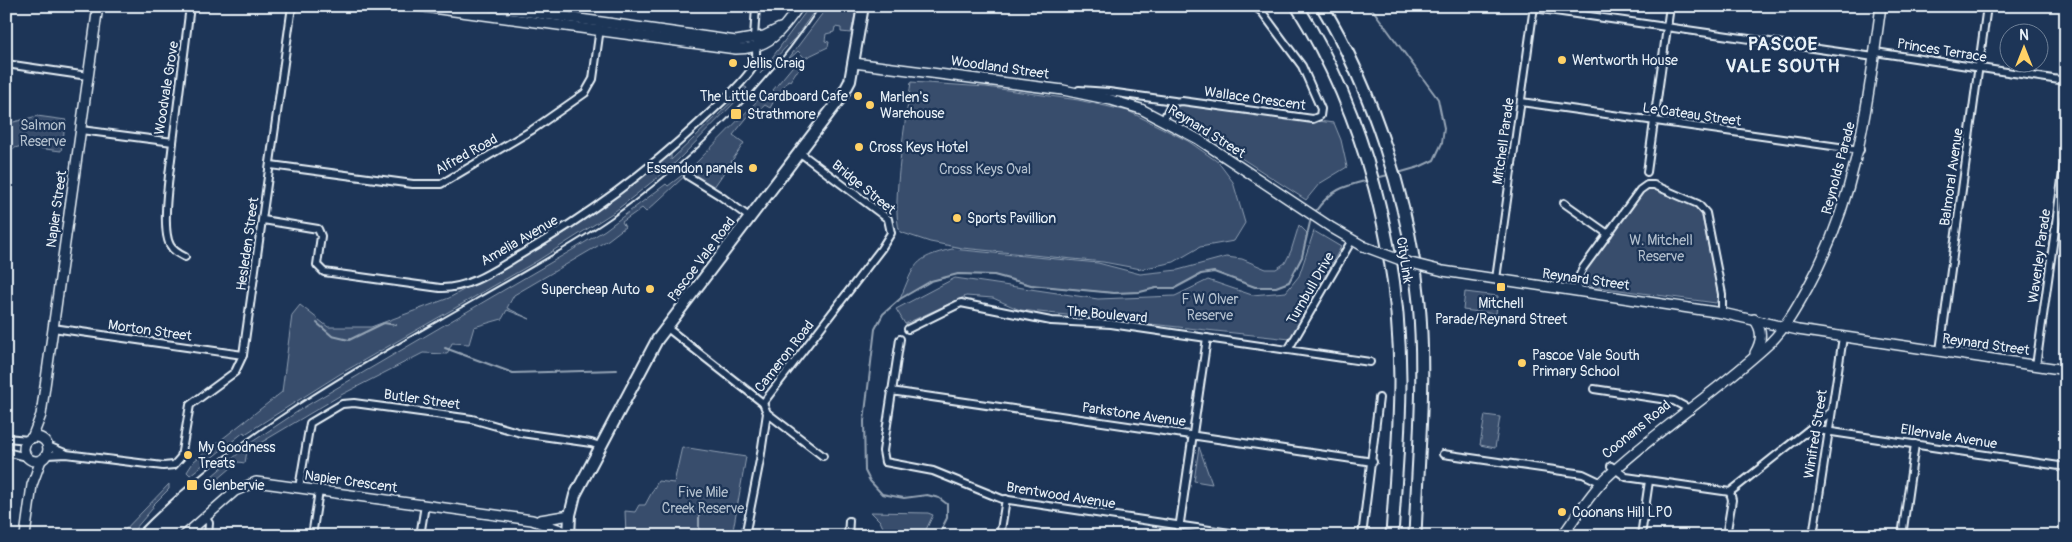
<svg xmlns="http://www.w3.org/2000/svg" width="2072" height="542" font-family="Pangolin,sans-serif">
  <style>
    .green { fill: #374d6c; stroke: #909fb2 }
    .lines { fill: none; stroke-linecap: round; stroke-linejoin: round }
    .stream { stroke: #95a4b5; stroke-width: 2 }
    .street-casing { stroke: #e8f1f8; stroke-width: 10 }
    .secondary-casing { stroke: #e8f1f8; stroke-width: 12 }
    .primary-casing { stroke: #e8f1f8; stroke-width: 14 }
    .highway-casing { stroke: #e8f1f8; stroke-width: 15 }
    .street { stroke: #1d3557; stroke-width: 6 }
    .secondary { stroke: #1d3557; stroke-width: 9 }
    .primary { stroke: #1d3557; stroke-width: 10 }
    .highway { stroke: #1d3557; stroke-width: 11 }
    .rail { stroke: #e8f1f8; stroke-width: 2 }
    .secondary-bridge-casing { stroke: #e8f1f8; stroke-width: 12; stroke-linecap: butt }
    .secondary-bridge { stroke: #1d3557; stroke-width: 9 }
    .poi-dot { fill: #ffd166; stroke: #1d3557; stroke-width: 2 }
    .labels { text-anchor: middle; stroke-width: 4.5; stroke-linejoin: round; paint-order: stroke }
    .street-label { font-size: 14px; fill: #e8f1f8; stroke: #1d3557 }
    .poi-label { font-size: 14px; fill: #e8f1f8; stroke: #1d3557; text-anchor: start }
    .park-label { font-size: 14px; fill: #b3c0ce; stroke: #1d3557 }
    .district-label { font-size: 19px; font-weight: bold; letter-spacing: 1px; fill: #e8f1f8; stroke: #1d3557 }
  </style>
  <rect width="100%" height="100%" fill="#1d3557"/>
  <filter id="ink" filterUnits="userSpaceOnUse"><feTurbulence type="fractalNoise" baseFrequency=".02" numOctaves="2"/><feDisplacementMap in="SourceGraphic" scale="10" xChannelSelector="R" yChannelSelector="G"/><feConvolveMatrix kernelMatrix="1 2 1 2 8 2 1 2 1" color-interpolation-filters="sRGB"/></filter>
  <g filter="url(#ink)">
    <!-- green -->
    <g class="green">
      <path d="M810 6H818L795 38 760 74Z"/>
      <path d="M828 6H857L851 33 841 32V28L835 27 834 32 826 34 825 41 829 42 828 47 805 58 798 51 786 62Z"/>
      <path d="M797 61 804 66 796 72 790 81 788 80 784 86 785 89 779 92 770 108 765 105 753 116 750 114 733 135 744 143 714 187 688 173 646 212 642 208 622 222 625 227 608 240 514 295 507 308 530 319 507 310 502 319 474 327 469 344 452 343 447 354 423 353 341 395 247 451 245 463 238 462 210 486 206 481 252 442 306 406 579 246 605 230 666 184 668 186 690 169 762 96 768 94 771 97 775 92 773 90Z"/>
      <path d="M911 82 986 87 1078 100 1128 111 1188 141 1218 162 1233 182 1245 223 1234 241 1200 247 1174 262 1141 269 1103 262 962 248 930 242 900 232C890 209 907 112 911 82Z"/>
      <path d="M741 85 747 88 745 92 672 166 614 212 537 261 340 374 245 434 244 432 190 475 187 472 194 461 282 392 292 315 300 305 328 327H371L449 298 554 240 592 215 671 154V160L741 93Z"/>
      <path d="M1182 104 1334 123 1341 140 1347 167 1319 184 1306 200 1181 119 1176 108Z"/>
      <path d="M37 116 66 120 61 151 21 146 6 151V124Z"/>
      <path d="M1650 188 1695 206 1701 212 1719 294 1716 303 1590 286 1584 282 1583 277 1586 270 1644 191Z"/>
      <path d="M1299 225 1307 233 1302 257 1289 282 1276 287H1255L1214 272 1201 274 1175 288H1156L1140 292 1114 293 1031 285 994 275 958 274 931 281 900 299C915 264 913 258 952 249L1098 263 1140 274 1178 270 1226 257 1242 259 1266 269H1276L1285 263 1291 251Z"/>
      <path d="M1314 231 1341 247 1290 339 1020 310 993 298 966 296 905 324 896 309 955 278 1098 299 1175 296 1208 280 1252 295 1286 292 1299 276Z"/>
      <path d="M1465 292 1498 296 1496 314 1463 310Z"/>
      <path d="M1485 415 1500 417 1495 448 1480 445Z"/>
      <path d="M682 447 746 457 732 536H626L625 511 635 512 639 505H645L658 481 674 483Z"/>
      <path d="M1199 447 1212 484 1194 481Z"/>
      <path d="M169 484V489L152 506 153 508 129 536H119Z"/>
      <path d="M871 512 928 513 933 515 923 536H887L880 521Z"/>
    </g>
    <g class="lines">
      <!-- stream -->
      <g class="stream">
        <path d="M1370 6 1438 99 1444 128 1442 143 1434 160 1419 167 1398 173"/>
        <path d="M1376 178 1388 175"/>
        <path d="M1315 212C1330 190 1344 186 1369 180"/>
        <path d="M317 323 332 336 349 340 384 323 396 325"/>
        <path d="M445 348 513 373 617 370"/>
        <path d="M699 510V536"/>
        <path d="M938 536 947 518V504L939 498 927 495 904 498 882 494 870 481 865 471 864 421 875 329 883 314 900 299 931 281 958 274 994 275 1031 285 1114 293 1140 292 1156 288H1175L1201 274 1214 272 1255 287H1276L1289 282 1302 257 1311 218"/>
      </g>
      <!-- street casing -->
      <g class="street-casing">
        <g id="street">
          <path d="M764 6 796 10"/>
          <path d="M1534 8 1874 57"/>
          <path d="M754 38 756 6"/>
          <path d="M1875 52 2066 81"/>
          <path d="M6 64 88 76"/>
          <path d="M1079 90 1109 92 1174 101"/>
          <path d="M1521 102 1860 150"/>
          <path d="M1164 119 1172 102 1182 101 1313 119 1320 116 1321 109 1302 66 1262 12 1254 6"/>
          <path d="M81 130 173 142 190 6"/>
          <path d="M173 142C171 164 160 227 170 245 173 251 179 254 185 257"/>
          <path d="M271 165 413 184H441L532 130 585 93 593 79 600 28"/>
          <path d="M1647 172 1670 6"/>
          <path d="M688 176 719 195 749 217"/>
          <path d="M1564 203 1608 234"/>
          <path d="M263 220 318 229 321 236 317 265 324 272 440 288C469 289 496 269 520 255 585 217 644 175 699 123 717 106 740 87 754 66 757 60 756 53 756 47"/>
          <path d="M1496 279 1534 6"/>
          <path d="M1577 291 1579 277 1583 268 1640 190 1647 185H1654L1698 204 1706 213 1722 294V313"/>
          <path d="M666 327 763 403 881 249 891 233 888 219 799 152"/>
          <path d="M53 328 243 355"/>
          <path d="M908 329 961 303 1051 321 1111 324 1370 362"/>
          <path d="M900 339 883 451 885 462 933 471 1002 499 1250 536"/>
          <path d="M1288 350 1352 240"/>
          <path d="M1940 351 1987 6"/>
          <path d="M2036 366 2066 151"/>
          <path d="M1594 389 1674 401 1691 410"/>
          <path d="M891 391 1373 462"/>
          <path d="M763 403 767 413 823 456"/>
          <path d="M1805 434 1817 430 1832 432 2066 467"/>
          <path d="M6 438 29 440"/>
          <path d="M48 446 65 453"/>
          <path d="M6 452 27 457"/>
          <path d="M1443 454 1583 474 1602 483"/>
          <path d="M47 455 66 454 163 466 174 465 181 457 190 405 235 372 243 355 292 6"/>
          <path d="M1611 466 1626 477 1730 492 1831 412"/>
          <path d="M299 488 310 423 342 404 354 403 472 419 521 433 591 443 600 446"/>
          <path d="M205 517 209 523 208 536"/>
          <path d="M745 534 762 536"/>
          <path d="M312 536 319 491"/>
          <path d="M420 536 425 505"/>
          <path d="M745 536 760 460 767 413"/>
          <path d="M848 536 849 521"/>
          <path d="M1000 536 1006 499"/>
          <path d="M1178 536 1207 338"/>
          <path d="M1362 536 1379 398"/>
          <path d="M1641 536 1649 481"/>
          <path d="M1726 536 1732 500 1730 492"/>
          <path d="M1813 536 1843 337"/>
          <path d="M1902 536 1915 444"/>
        </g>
      </g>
      <!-- secondary casing -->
      <g class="secondary-casing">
        <g id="secondary">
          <path d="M417 6 736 49C769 49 782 31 799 6"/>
          <path d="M487 6 736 41 764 36 780 28"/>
          <path d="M854 63 1063 90 1111 100 1141 109 1198 139 1332 228 1363 246"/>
          <path d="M1443 271 1722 313 1798 330 2066 370"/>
          <path d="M1754 319C1763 331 1762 340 1755 353"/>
          <circle cx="36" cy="449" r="12"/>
          <path d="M32 438 41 415 98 6"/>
          <path d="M540 520 570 515"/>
          <path d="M25 536 32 485 41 460"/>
          <path d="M184 536 235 491 256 482 532 520 569 533"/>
          <path d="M1562 536C1576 517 1589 495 1605 479 1657 429 1719 391 1771 342 1786 327 1797 307 1807 289 1857 199 1867 106 1881 6"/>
        </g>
      </g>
      <!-- primary casing -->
      <g class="primary-casing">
        <path id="primary" d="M569 536 570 515 575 495 657 340 842 96 850 81 863 6"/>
      </g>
      <!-- highway casing -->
      <g class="highway-casing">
        <g id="highway">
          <path d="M1297 6C1366 117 1400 251 1400 381 1400 432 1395 484 1392 536"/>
          <path d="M1322 6C1372 88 1410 206 1419 302 1426 380 1418 458 1415 536"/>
        </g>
      </g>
      <!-- street -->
      <use href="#street" class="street"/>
      <!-- secondary -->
      <use href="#secondary" class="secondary"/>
      <!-- primary -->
      <use href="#primary" class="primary"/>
      <!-- highway -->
      <use href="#highway" class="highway"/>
      <!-- rail -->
      <path class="rail" d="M134 536C232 434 355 369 476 299 521 273 568 248 611 218 693 159 764 90 820 6"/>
      <!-- secondary-bridge casing -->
      <g class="secondary-bridge-casing">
        <path id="secondary-bridge" d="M1363 246 1403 261 1443 271"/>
      </g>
      <!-- secondary-bridge -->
      <use href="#secondary-bridge" class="secondary-bridge"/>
    </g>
  </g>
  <!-- markers -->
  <g class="poi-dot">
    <circle cx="1562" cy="60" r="5"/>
    <circle cx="733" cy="63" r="5"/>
    <circle cx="858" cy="96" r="5"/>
    <circle cx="870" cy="105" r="5"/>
    <rect x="730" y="108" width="12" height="12" rx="2.5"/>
    <circle cx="859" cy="147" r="5"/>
    <circle cx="753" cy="168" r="5"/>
    <circle cx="957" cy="218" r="5"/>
    <rect x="1496" y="282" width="10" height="10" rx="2.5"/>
    <circle cx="650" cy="289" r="5"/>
    <circle cx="1522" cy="363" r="5"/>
    <circle cx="188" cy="455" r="5"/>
    <rect x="186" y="479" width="12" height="12" rx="2.5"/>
    <circle cx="1562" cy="512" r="5"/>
  </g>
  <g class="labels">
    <!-- street labels -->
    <g class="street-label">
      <text transform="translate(1942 50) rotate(9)" y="5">Princes Terrace</text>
      <text transform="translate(1000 67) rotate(8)" y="5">Woodland Street</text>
      <text transform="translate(166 88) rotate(-81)" y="5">Woodvale Grove</text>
      <text transform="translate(1255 98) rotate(8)" y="5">Wallace Crescent</text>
      <text transform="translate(1692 114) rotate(8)" y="5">Le Cateau Street</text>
      <text transform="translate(1207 131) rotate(32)" y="5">Reynard Street</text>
      <text transform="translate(1503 141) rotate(-82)" y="5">Mitchell Parade</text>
      <text transform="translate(466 154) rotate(-29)" y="5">Alfred Road</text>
      <text transform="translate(1838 168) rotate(-75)" y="5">Reynolds Parade</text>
      <text transform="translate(1951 177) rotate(-82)" y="5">Balmoral Avenue</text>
      <text transform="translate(864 187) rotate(39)" y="5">Bridge Street</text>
      <text transform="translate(56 209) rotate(-82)" y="5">Napier Street</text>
      <text transform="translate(519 240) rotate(-30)" y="5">Amelia Avenue</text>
      <text transform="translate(247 244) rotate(-82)" y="5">Hesleden Street</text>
      <text transform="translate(2039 256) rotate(-82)" y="5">Waverley Parade</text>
      <text transform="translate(701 259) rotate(-53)" y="5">Pascoe Vale Road</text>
      <text transform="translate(1405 260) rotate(81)" y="5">CityLink</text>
      <text transform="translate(1586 279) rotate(8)" y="5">Reynard Street</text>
      <text transform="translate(1310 288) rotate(-60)" y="5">Turnbull Drive</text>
      <text transform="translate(1107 314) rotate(5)" y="5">The Boulevard</text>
      <text transform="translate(150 330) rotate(8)" y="5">Morton Street</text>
      <text transform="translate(1986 344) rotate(8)" y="5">Reynard Street</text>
      <text transform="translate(784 356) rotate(-52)" y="5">Cameron Road</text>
      <text transform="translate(422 399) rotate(8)" y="5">Butler Street</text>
      <text transform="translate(1134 414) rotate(8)" y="5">Parkstone Avenue</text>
      <text transform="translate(1636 429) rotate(-39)" y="5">Coonans Road</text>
      <text transform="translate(1815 434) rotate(-81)" y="5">Winifred Street</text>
      <text transform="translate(1949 436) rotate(9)" y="5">Ellenvale Avenue</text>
      <text transform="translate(351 481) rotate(8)" y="5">Napier Crescent</text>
      <text transform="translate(1061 495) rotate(9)" y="5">Brentwood Avenue</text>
    </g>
    <!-- poi labels -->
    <g class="poi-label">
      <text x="1572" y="65">Wentworth House</text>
      <text x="743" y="68">Jellis Craig</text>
      <text x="848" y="101" text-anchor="end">The Little Cardboard Cafe</text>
      <text x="880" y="102">Marlen's<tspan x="880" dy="16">Warehouse</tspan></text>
      <text x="747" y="119">Strathmore</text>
      <text x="869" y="152">Cross Keys Hotel</text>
      <text x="743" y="173" text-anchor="end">Essendon panels</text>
      <text x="967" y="223">Sports Pavillion</text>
      <text x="640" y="294" text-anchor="end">Supercheap Auto</text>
      <text x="1501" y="308" text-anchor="middle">Mitchell<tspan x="1501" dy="16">Parade/Reynard Street</tspan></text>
      <text x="1532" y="360">Pascoe Vale South<tspan x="1532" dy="16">Primary School</tspan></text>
      <text x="198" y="452">My Goodness<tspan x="198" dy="16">Treats</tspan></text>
      <text x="203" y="490">Glenbervie</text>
      <text x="1572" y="517">Coonans Hill LPO</text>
    </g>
    <!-- park labels -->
    <g class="park-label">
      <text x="43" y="130">Salmon<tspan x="43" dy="16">Reserve</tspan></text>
      <text x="985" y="174">Cross Keys Oval</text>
      <text x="1661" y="245">W. Mitchell<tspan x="1661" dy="16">Reserve</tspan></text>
      <text x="1210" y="304">F W Olver<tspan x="1210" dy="16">Reserve</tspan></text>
      <text x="703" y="497">Five Mile<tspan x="703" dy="16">Creek Reserve</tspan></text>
    </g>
    <!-- district labels -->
    <g class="district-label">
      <text x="1783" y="50">PASCOE<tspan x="1783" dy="22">VALE SOUTH</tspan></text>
    </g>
  </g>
  <!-- margin -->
  <rect width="2072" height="542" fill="none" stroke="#1d3557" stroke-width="25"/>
  <rect x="12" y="12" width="2047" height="517" fill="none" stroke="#e8f1f8" stroke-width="2" filter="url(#ink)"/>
  <!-- north arrow -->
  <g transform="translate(2024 48)"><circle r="24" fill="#1d3557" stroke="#6e8097"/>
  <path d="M0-4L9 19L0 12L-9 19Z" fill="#ffd166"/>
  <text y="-8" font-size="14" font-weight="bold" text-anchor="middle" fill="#e8f1f8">N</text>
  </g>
</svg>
